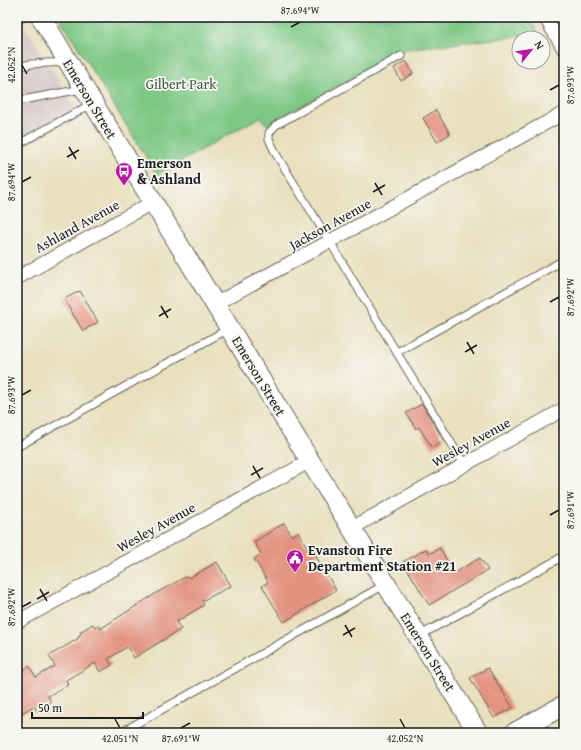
<svg xmlns="http://www.w3.org/2000/svg" width="581" height="750" font-family="'Gentium Book Plus',serif">
  <style>
    .industrial { fill: #d2bfc0 }
    .green { fill: #7ec885; stroke: #4d7250 }
    .building { fill: #e39380 }
    .lines { fill: none; stroke-linecap: round; stroke-linejoin: round }
    .lane-casing { stroke: #646155; stroke-width: 9 }
    .street-casing { stroke: #646155; stroke-width: 15 }
    .secondary-casing { stroke: #646155; stroke-width: 21 }
    .lane { stroke: #fff; stroke-width: 7 }
    .street { stroke: #fff; stroke-width: 13 }
    .secondary { stroke: #fff; stroke-width: 19 }
    .ticks { fill: none; stroke: #1c1c1c; stroke-width: 1.5 }
    .labels { text-anchor: middle; stroke-width: 3.5; stroke-linejoin: round; paint-order: stroke }
    .park-label { font-size: 14px; fill: #3e5841; stroke: #f6f6f2 }
    .street-label { font-size: 14px; fill: #1c1c1c; stroke: #f6f6f2 }
    .poi-label { font-size: 14px; font-weight: bold; fill: #1c1c1c; stroke: #f6f6f2; text-anchor: start }
    .neatline { fill: none; stroke: #1c1c1c; stroke-width: 1.5 }
    .ticks-label { font-size: 10px; text-anchor: middle; fill: #1c1c1c }
  </style>
  <rect width="100%" height="100%" fill="#f6f6f2"/>
  <filter id="ink" filterUnits="userSpaceOnUse"><feTurbulence type="fractalNoise" baseFrequency=".025" numOctaves="2"/><feDisplacementMap in="SourceGraphic" scale="8" xChannelSelector="R" yChannelSelector="G"/><feConvolveMatrix kernelMatrix="1 2 1 2 8 2 1 2 1" color-interpolation-filters="sRGB"/></filter>
  <filter id="wash" filterUnits="userSpaceOnUse"><feTurbulence type="fractalNoise" baseFrequency=".012" numOctaves="4" result="noise"/><feDisplacementMap in="SourceGraphic" scale="16" xChannelSelector="R" yChannelSelector="G"/><feGaussianBlur stdDeviation="0.9" result="paint"/><feColorMatrix in="noise" values="0 0 0 0 0 0 0 0 0 0 0 0 0 0 0 0 0 1.4 0 .05"/><feComposite in="paint" operator="in"/></filter>
  <g filter="url(#wash)">
    <rect width="100%" height="100%" fill="#e9e0be"/>
    <!-- industrial -->
    <path class="industrial" d="M17 17H19L79 114 17 150Z"/>
    <!-- green -->
    <path class="green" d="M90 17H528L539 34 405 49 267 125 260 117 157 175 61 20Z"/>
    <g id="blocks">
      <!-- building -->
      <g class="building">
        <path d="M406 61 413 74 401 81 394 68Z"/>
        <path d="M436 110 450 134 437 142 423 118Z"/>
        <path d="M80 291 98 322 83 331 64 299Z"/>
        <path d="M422 404 444 441 432 448 419 427 416 429 406 413Z"/>
        <path d="M284 523 292 536 298 532 306 545 311 543 318 554 315 555 336 590 284 622 262 586 268 582 254 559 261 554 254 542Z"/>
        <path d="M440 548 454 573 480 558 488 570 429 605 403 562 426 549 429 554Z"/>
        <path d="M217 562 231 586 202 601 204 605 176 622 181 629 134 658 127 647 108 659 112 665 100 672 95 663 66 680 68 685 48 696 51 702 37 711 34 706 17 716V674L29 666 36 677 55 666 49 656 79 638 78 636 81 634 80 632 93 624 95 627 98 625 100 629 158 592 187 576 189 578Z"/>
        <path d="M488 668 513 708 494 718 470 678Z"/>
      </g>
    </g>
  </g>
  <g filter="url(#ink)">
    <use href="#blocks" fill-opacity="0" stroke="#646155" stroke-width="1"/>
    <g class="lines">
      <!-- lane casing -->
      <g class="lane-casing">
        <g id="lane">
          <path d="M17 19 26 17"/>
          <path d="M401 56 276 125 269 133V139L276 154 330 242 464 464"/>
          <path d="M17 67 31 64 66 62"/>
          <path d="M17 101 82 89"/>
          <path d="M17 145 93 103"/>
          <path d="M397 352 564 260"/>
          <path d="M17 447 228 329"/>
          <path d="M419 636 564 556"/>
          <path d="M120 733 386 584"/>
        </g>
      </g>
      <!-- street casing -->
      <g class="street-casing">
        <g id="street">
          <path d="M545 17 564 49"/>
          <path d="M17 278 153 202"/>
          <path d="M215 304 564 113"/>
          <path d="M352 528 564 409"/>
          <path d="M17 622 310 461"/>
        </g>
      </g>
      <!-- secondary casing -->
      <g class="secondary-casing">
        <g id="secondary">
          <path d="M41 17 310 461 478 733"/>
          <path d="M514 733 564 705"/>
        </g>
      </g>
      <!-- lane -->
      <use href="#lane" class="lane"/>
      <!-- street -->
      <use href="#street" class="street"/>
      <!-- secondary -->
      <use href="#secondary" class="secondary"/>
    </g>
  </g>
  <!-- ticks -->
  <path class="ticks" d="M291 27 300 22M22 65 27 74M550 90 559 85M69 147 76 159M67 157 79 150M22 182 31 177M375 183 382 195M373 192 385 185M550 302 559 297M161 306 168 318M159 316 171 309M467 342 474 354M465 352 477 345M22 395 31 390M253 466 260 478M251 475 263 468M550 515 559 510M40 589 47 601M37 599 49 592M22 607 31 602M345 625 352 637M343 635 355 628M115 719 120 728M400 719 405 728M181 728 190 723"/>
  <!-- icons -->
  <defs>
    <g id="bus-pin" transform="scale(0.9)"><path d="M0 17L-7.5 6A9.5 9.5 0 1 1 7.5 6Z" fill="#b5179e" stroke="#f6f6f2"/><path d="M-5-6H5V4H4V6H2V4H-2V6H-4V4H-5ZM-3.5-4V0h7V-4ZM-3.5 1.2v1.5H-2V1.2ZM2 1.2v1.5H3.5V1.2Z" fill="#fff"/></g>
    <g id="civic-pin" transform="scale(0.9)"><path d="M0 17L-7.5 6A9.5 9.5 0 1 1 7.5 6Z" fill="#b5179e" stroke="#f6f6f2"/><path d="M-.6-6.5H3V-4.5H.6V-3L4-1V1h2V6H-6V1h2V-1L-.6-3ZM-1.2 2.5V6h2.4V2.5Z" fill="#fff"/></g>
  </defs>
  <g fill-rule="evenodd">
    <use href="#bus-pin" x="124" y="171"/>
    <use href="#civic-pin" x="295" y="558"/>
  </g>
  <g class="labels">
    <!-- park labels -->
    <g class="park-label">
      <text x="181" y="89">Gilbert Park</text>
    </g>
    <!-- street labels -->
    <g class="street-label">
      <text transform="translate(90 99) rotate(59)" y="5">Emerson Street</text>
      <text transform="translate(330 224) rotate(-29)" y="5">Jackson Avenue</text>
      <text transform="translate(77 226) rotate(-29)" y="5">Ashland Avenue</text>
      <text transform="translate(259 376) rotate(59)" y="5">Emerson Street</text>
      <text transform="translate(471 442) rotate(-29)" y="5">Wesley Avenue</text>
      <text transform="translate(156 527) rotate(-29)" y="5">Wesley Avenue</text>
      <text transform="translate(428 652) rotate(58)" y="5">Emerson Street</text>
    </g>
    <!-- poi labels -->
    <g class="poi-label">
      <text x="137" y="168">Emerson<tspan x="137" dy="16">&amp; Ashland</tspan></text>
      <text x="308" y="555">Evanston Fire<tspan x="308" dy="16">Department Station #21</tspan></text>
    </g>
  </g>
  <!-- margin -->
  <rect width="581" height="750" fill="none" stroke="#f6f6f2" stroke-width="44"/>
  <!-- north arrow -->
  <g transform="translate(531 50) rotate(60)"><circle r="19" fill="#f6f6f2" stroke="#9f9f9c"/>
  <path d="M0-3L7 15L0 10L-7 15Z" fill="#b5179e"/>
  <text y="-6" font-size="11" font-weight="bold" text-anchor="middle" fill="#1c1c1c">N</text>
  </g>
  <!-- scale -->
  <path d="M32 712v6h111v-6" fill="none" stroke="#1c1c1c" stroke-width="2"/>
  <text x="38" y="712" font-size="12" fill="#1c1c1c" stroke="#f6f6f2" stroke-width="3" paint-order="stroke">50 m</text>
  <rect x="22" y="22" width="537" height="706" class="neatline"/>
  <g class="ticks-label">
    <text x="300" y="14">87.694°W</text>
    <text transform="translate(11 65) rotate(-90)" y="4">42.052°N</text>
    <text transform="translate(570 85) rotate(-90)" y="4">87.693°W</text>
    <text transform="translate(11 182) rotate(-90)" y="4">87.694°W</text>
    <text transform="translate(570 297) rotate(-90)" y="4">87.692°W</text>
    <text transform="translate(11 395) rotate(-90)" y="4">87.693°W</text>
    <text transform="translate(570 510) rotate(-90)" y="4">87.691°W</text>
    <text transform="translate(11 607) rotate(-90)" y="4">87.692°W</text>
    <text x="120" y="742">42.051°N</text>
    <text x="181" y="742">87.691°W</text>
    <text x="405" y="742">42.052°N</text>
  </g>
</svg>
